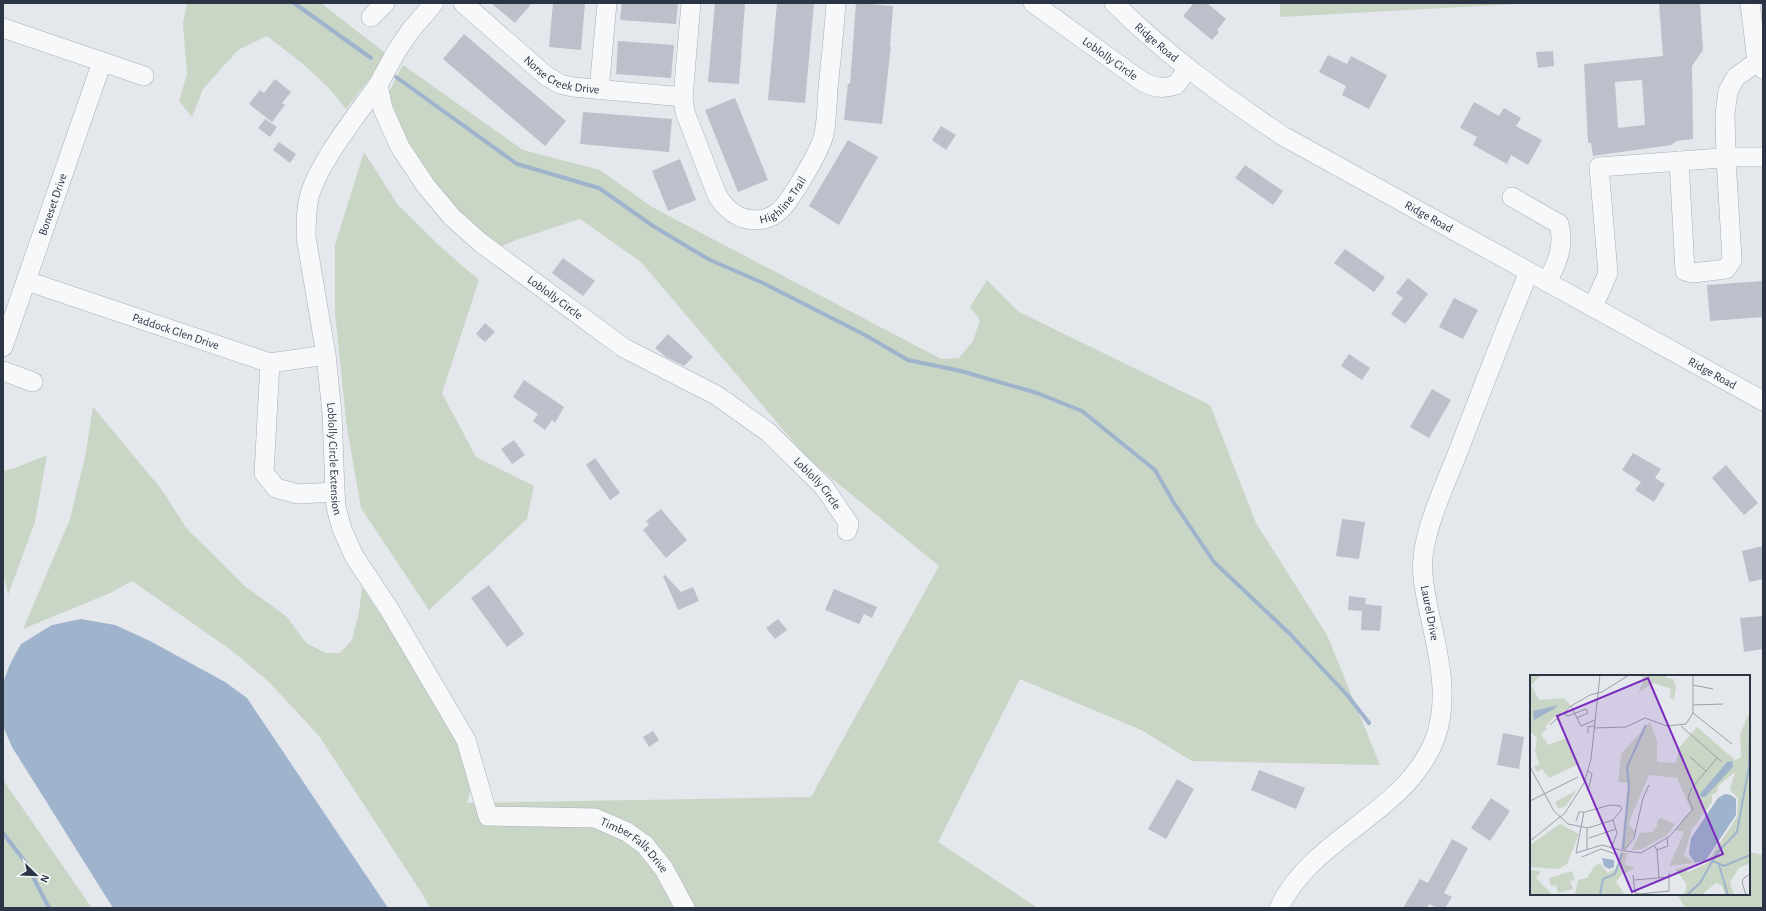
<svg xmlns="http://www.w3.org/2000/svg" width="1766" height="911" font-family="'Alegreya Sans',sans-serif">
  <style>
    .green { fill: #c9d6c5 }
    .water { fill: #9fb4cc }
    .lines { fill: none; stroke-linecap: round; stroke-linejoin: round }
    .stream { stroke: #9fb4cc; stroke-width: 4 }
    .building { fill: #bbc0ca; fill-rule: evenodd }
    .minor-casing { stroke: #a9aeb7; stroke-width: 20 }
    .minor { stroke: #f7f8fa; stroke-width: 19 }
    .labels { text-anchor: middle; stroke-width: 4; stroke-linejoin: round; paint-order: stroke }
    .street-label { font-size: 12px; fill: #2b3445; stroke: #f4f6f9 }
    .inset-river { fill: none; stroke: #9fb4cc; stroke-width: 2 }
    .inset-road { fill: none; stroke: #9a9fa9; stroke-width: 1 }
    .view { fill: #7b2cbf; fill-opacity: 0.15; stroke: #7b2cbf; stroke-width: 2 }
    .inset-edge { fill: none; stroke: #2b3445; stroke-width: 2 }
  </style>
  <rect width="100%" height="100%" fill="#e4e7ec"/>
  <!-- green -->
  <g class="green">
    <path d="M187 3H321L385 53 372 76 346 109C322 77 298 60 267 36L238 50 203 89 192 117 179 101 187 74 183 24Z"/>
    <path d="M1280 3H1533L1280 17Z"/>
    <path d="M403 65 523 150 600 170 652 207 941 359 959 358 973 341 980 320 970 307 987 280 1019 312 1210 405 1256 523 1327 635 1380 765 1192 761 1141 730 1020 679 938 842 1038 908H430L421 892 319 736 268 681 231 650 132 581 110 593 23 629 70 519 85 457 93 407 162 490 187 529 246 587 287 617 306 643 326 653H340L352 640 359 612 362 587 454 724 475 776 467 803 811 797 939 566 808 459 641 262 580 219 516 240 496 249 463 218 412 153 388 94Z"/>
    <path d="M364 152 398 205 443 249 479 280 442 393 476 457 534 486 527 519 429 610 361 508 347 428 335 313V245Z"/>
    <path d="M47 455 35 522 8 595 3 572V471L15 468Z"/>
    <path d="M3 780 92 908H3Z"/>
    <path d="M1749 852 1763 855V908H1685L1677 894H1749Z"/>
  </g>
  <!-- water -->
  <path class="water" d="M81 619 115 625 150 641 225 682 247 698 388 908H113L12 747 3 726V683L10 664 21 644 52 625Z"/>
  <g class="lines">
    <!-- stream -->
    <g class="stream">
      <path d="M294 3 371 58"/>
      <path d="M396 77 517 164 599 188 653 226 708 259 763 283 865 335 908 360 961 371 1037 393 1082 411 1155 470 1174 503 1214 562 1289 633 1348 696 1369 723"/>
      <path d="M3 833 26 863 49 908"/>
    </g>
  </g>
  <!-- building -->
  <g class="building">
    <path d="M491 3H532L515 23Z"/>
    <path d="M553 3H585L581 50 549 47Z"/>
    <path d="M622 3H678L676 24 620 20Z"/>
    <path d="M715 3H745L739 84 708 82Z"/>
    <path d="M777 3H814L805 103 768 100Z"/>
    <path d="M856 3 893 6 890 46H891L882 124 844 120 848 83 850 84Z"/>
    <path d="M1194 3H1207L1226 19 1217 30 1219 32 1212 40 1183 16Z"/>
    <path d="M1659 3H1700L1703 50 1692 66 1693 139 1677 141 1671 145 1593 156 1591 143H1588L1584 64 1663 56ZM1642 80 1645 125 1618 128 1615 82Z"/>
    <path d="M464 34 566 121 545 146 443 59Z"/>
    <path d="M618 41 674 45 671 78 616 74Z"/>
    <path d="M1553 51 1554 66 1538 68 1536 52Z"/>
    <path d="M1328 55 1347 64 1351 56 1387 75 1369 109 1342 95 1346 86 1319 72Z"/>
    <path d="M275 79 291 92 282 103 285 105 272 122 249 104 260 90 264 93Z"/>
    <path d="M735 98 768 180 738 192 705 110Z"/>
    <path d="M1474 102 1499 116 1504 108 1521 118 1516 126 1542 140 1528 165 1511 155 1507 164 1473 145 1477 137 1460 128Z"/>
    <path d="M583 112 672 119 669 152 580 144Z"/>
    <path d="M265 119 277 127 270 137 258 128Z"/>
    <path d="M941 126 956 135 946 150 932 140Z"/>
    <path d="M848 140 878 157 839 225 809 206Z"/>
    <path d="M279 142 296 154 290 163 273 150Z"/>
    <path d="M680 159 696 200 668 211 652 171Z"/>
    <path d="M1245 165 1283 191 1273 205 1235 178Z"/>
    <path d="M1345 249 1385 277 1374 292 1334 263Z"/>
    <path d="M563 258 595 281 583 296 552 273Z"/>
    <path d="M1408 278 1428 294 1405 324 1391 314 1403 298 1396 293Z"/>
    <path d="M1763 281V317L1710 321 1707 285Z"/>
    <path d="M1454 298 1478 310 1463 339 1439 327Z"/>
    <path d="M485 323 495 332 485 342 476 334Z"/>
    <path d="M668 334 693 357 684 366 666 357 655 348Z"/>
    <path d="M1349 354 1370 368 1362 380 1341 366Z"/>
    <path d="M524 380 564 407 555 423 552 420 545 430 533 421 538 414 513 397Z"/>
    <path d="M1432 389 1451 400 1429 438 1410 427Z"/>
    <path d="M514 440 525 455 512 464 501 449Z"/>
    <path d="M1633 453 1661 469 1655 478 1665 484 1654 502 1635 490 1641 482 1622 470Z"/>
    <path d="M595 458 620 493 610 500 586 465Z"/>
    <path d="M1726 465 1758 503 1744 515 1712 478Z"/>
    <path d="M661 509 687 540 666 558 643 530 649 525 646 521Z"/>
    <path d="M1342 519 1365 522 1359 559 1336 556Z"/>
    <path d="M1763 546V579L1749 582 1742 551Z"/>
    <path d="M665 575 681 592 693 587 699 601 678 610 663 576Z"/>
    <path d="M489 585 524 634 507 647 471 598Z"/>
    <path d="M834 589 877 607 872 618 864 614 859 624 825 610Z"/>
    <path d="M1349 596 1366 598 1365 604 1382 606 1380 631 1361 630 1362 611 1348 610Z"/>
    <path d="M1763 616V649L1744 652 1740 618Z"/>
    <path d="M778 619 787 630 775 639 766 628Z"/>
    <path d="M653 731 659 740 649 747 643 737Z"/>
    <path d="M1503 733 1524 737 1519 769 1497 765Z"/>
    <path d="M1259 770 1305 788 1296 809 1251 790Z"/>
    <path d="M1177 779 1194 789 1166 839 1148 829Z"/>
    <path d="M1491 798 1510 811 1490 841 1471 828Z"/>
    <path d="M1452 839 1468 848 1444 893 1452 897 1445 908H1437L1429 904 1427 908H1403L1420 879 1428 883Z"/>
  </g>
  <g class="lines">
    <!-- minor casing -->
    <g class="minor-casing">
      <g id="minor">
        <path id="s1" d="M434 3 410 31 396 52 378 85 383 109 400 147 426 186 452 217 481 243 624 348 716 395 768 432 824 487 849 524 847 531"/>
        <path id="s2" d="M463 3 545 75 560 84 573 87 683 97"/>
        <path id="s3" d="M691 3 683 97 685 112 717 195C726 210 737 219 755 220 763 220 772 217 778 212 790 203 821 149 824 134 827 119 827 103 828 88 831 60 834 31 836 3"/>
        <path id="s4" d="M1033 3 1143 82C1156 88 1163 89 1176 85L1188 68"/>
        <path id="s5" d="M1114 3C1165 54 1223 96 1283 136L1763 401"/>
        <path d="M1750 3 1757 62 1763 69"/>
        <path d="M371 17 385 3"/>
        <path d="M3 28 144 76"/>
        <path id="s6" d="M378 85C357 115 321 159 310 194 306 208 306 222 306 237L326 355 332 413 335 492 336 507 342 529 354 556 389 609 466 740 488 816 595 818 627 832 645 845 664 869 685 908"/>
        <path d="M599 90 607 3"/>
        <path d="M1679 161 1685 271 1693 273 1726 269 1732 260 1726 158 1725 114 1728 91 1736 77 1757 62"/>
        <path d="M1512 197 1559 224C1565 246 1557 263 1547 282"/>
        <path id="s7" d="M27 281 270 363 326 355"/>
        <path d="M1593 307 1608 273 1599 167 1735 157H1763"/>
        <path id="s8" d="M3 347 102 62"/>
        <path d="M270 363 264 473 276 488 298 494 335 492"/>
        <path d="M3 371 33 382"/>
        <path d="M1279 908C1313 835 1408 814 1436 736 1450 695 1437 648 1428 607 1425 591 1421 574 1423 557 1426 526 1444 487 1456 457 1480 395 1503 333 1529 272"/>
      </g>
    </g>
    <!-- minor -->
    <use href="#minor" class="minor"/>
  </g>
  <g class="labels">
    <!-- street labels -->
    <g class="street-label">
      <text dy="4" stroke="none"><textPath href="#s5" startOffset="58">Ridge Road</textPath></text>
      <text dy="4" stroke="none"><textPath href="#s4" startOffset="95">Loblolly Circle</textPath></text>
      <text dy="4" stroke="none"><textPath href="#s2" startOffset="125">Norse Creek Drive</textPath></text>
      <text dy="4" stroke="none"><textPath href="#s3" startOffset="282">Highline Trail</textPath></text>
      <text dy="4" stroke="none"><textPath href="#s8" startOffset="151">Boneset Drive</textPath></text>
      <text dy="4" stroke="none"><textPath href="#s5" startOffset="382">Ridge Road</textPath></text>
      <text dy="4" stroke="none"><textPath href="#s1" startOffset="384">Loblolly Circle</textPath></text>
      <text dy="4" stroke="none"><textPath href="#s7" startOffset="157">Paddock Glen Drive</textPath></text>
      <text dy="4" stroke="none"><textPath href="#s5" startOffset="706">Ridge Road</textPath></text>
      <text dy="4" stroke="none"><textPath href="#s6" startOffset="396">Loblolly Circle Extension</textPath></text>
      <text dy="4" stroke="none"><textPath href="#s1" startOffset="708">Loblolly Circle</textPath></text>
      <text transform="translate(1430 613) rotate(79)" y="4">Laurel Drive</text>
      <text dy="4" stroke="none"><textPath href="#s6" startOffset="947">Timber Falls Drive</textPath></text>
    </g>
  </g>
  <!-- overview -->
  <g transform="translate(1530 675)">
    <rect width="220" height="220" fill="#e4e7ec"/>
    <path d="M0 0H11L1 10 9 25 34 23 41 31 23 43 15 52 17 54 11 59 18 70 37 63 49 89 19 103 12 94 7 97 4 92 9 89 5 76 7 63 0 56ZM116 0H136V3L143 4 146 11 144 25 140 23 141 14 127 9 123 8 108 18 113 7 112 1ZM220 36V188L209 193 200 207 204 220H195L192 211 186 208 171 220H153L156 214V208L145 194 161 191 156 195 158 197 176 189 207 142 208 123 200 115 205 97 188 111 187 117 182 120V127L162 154 154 180 164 188 139 191 153 160V156H145L155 141 162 137 147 103 119 100 101 142 99 150 106 157 95 175H91L98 108 88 107 91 79 120 47 127 66V87L146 88 149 73 167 52 205 85 211 82 210 59ZM47 115 35 132 28 133 25 127ZM131 143 145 149 137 160 112 174 102 175 110 158 122 157 127 151 128 144ZM30 149 49 159 37 189 28 194 0 192V170ZM91 177 98 178 94 189 105 193 91 200 86 207 95 220H45L48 205 57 203 65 190 70 189 78 198 86 194ZM0 195 11 196 6 203 23 220H0ZM42 196 45 205 40 206 43 214 28 218 26 211 28 210 21 211 19 203Z" fill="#c9d6c5"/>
    <path d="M28 30 24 34 4 45 3 36ZM202 86 203 92 175 122H171L170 119 197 87ZM195 119 201 120 206 124V140L176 185 165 188 159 179 161 163 188 123ZM72 183 84 185V192L79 194 74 191Z" fill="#9fb4cc"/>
    <path class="inset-river" d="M93 174 99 112 97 92 116 50M183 186 194 191 220 180M189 190 198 220M70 220 73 204 85 199 92 178M157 220 170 208 187 178 207 157 219 92 220 51"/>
    <path class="inset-road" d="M163 10 183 14M163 30 193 29M163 38 202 69M34 39 38 41 56 34 58 38 47 43M65 45 51 51 41 31 60 20 72 17 99 0M20 50 41 31M151 51 192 87M64 53 96 52 115 43 137 51 156 49 163 38V0M58 58V52L64 51M160 82 176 96M0 92 24 136 38 149 58 153 83 145 92 134 90 131 80 130 55 137H49L46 146M58 116 62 99 58 96M0 126 48 102M54 137 46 178 72 170 94 176 104 163 113 123 119 110M57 153V175M59 163 86 154M0 166 35 138 54 108 61 84 70 0M124 170 127 175 129 203M81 174 87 158 83 145M127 175 138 171 137 163M95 176 111 178 140 161 163 134 158 123 161 114 187 83M52 182 71 174 88 180M103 200 105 218 110 219 139 216V198M104 205 139 202M216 220 212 207 214 203 220 199"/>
    <path class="view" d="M118 3 193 179 102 217 27 41Z"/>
    <rect width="220" height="220" class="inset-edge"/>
  </g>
  <!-- border -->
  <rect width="1766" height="911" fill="none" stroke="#2b3445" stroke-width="8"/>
  <!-- north arrow -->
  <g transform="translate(36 875) rotate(113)" stroke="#f4f6f9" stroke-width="3" paint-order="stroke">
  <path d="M0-3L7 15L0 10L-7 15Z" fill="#2b3445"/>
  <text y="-6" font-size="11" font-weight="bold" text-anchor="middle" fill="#2b3445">N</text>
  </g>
</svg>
